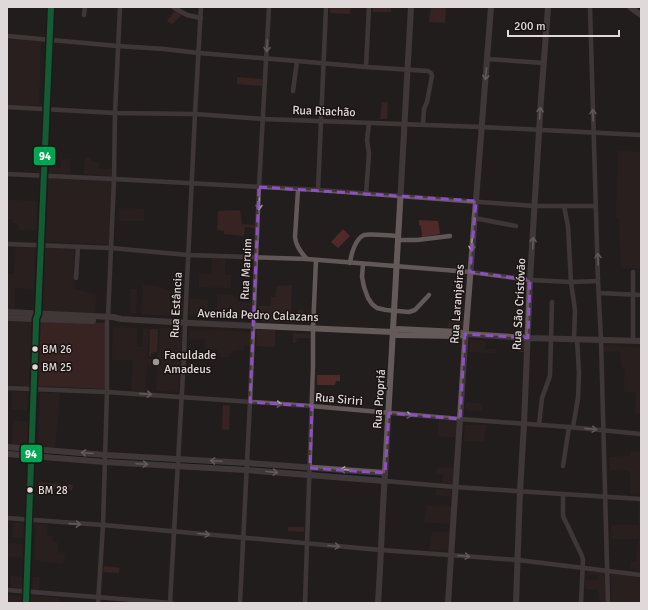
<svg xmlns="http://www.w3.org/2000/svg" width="648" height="610" font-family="Signika,sans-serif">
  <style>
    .built { fill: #302221 }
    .green { fill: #502a28 }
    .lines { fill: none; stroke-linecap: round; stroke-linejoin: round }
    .canal { stroke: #03141f; stroke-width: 4 }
    .street { stroke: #625858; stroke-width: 4.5 }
    .secondary { stroke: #655a5a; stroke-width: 6 }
    .primary { stroke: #645958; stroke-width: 7 }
    .bus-1-casing { stroke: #1b1413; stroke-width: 9 }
    .bus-1 { stroke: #00a651; stroke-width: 6 }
    .oneway { stroke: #a79f9f }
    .oneway2 { stroke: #aea6a6 }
    .marked { fill: none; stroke: #8f4fc4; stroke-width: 3; stroke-dasharray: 8 5; stroke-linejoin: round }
    .bus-dot { fill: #dfd9d9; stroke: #1b1413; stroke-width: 1.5 }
    .poi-dot { fill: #9d9898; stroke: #1b1413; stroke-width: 1.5 }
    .labels { text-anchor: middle; stroke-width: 3; stroke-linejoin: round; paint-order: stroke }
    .bus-label { font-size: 11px; fill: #dfd9d9; stroke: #1b1413; text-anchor: start }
    .street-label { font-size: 12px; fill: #dfd9d9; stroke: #1b1413 }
    .poi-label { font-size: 12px; fill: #dfd9d9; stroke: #1b1413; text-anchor: start }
    .line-badge { stroke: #1b1413; stroke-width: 1.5 }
    .badge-label { font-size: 11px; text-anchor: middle; font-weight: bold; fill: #fff }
  </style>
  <rect width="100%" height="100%" fill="#231e1e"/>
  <!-- built -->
  <g class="built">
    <path d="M7 39 41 42 39 106 7 104Z"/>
    <path d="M618 151 641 152V269L621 268 619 219 616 217Z"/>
    <path d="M85 157H91V161L99 163V169H111V176L84 174Z"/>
    <path d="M71 159 70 174 50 173V167L60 168 61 160Z"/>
    <path d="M47 178 112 180 111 245 44 241Z"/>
    <path d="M7 200 37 201 36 231 19 230 18 223H13V220L7 219Z"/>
    <path d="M119 208 144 209V221H119Z"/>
    <path d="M16 247 35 248 34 289 15 288V310H7V274H14Z"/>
    <path d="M43 248 74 249 73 274H75L74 289 96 294 95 313 42 311Z"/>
    <path d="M212 258 225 259V275H231V288L199 287V274H212Z"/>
    <path d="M143 285 157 286 169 291 170 301H172L171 316 141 314Z"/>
    <path d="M292 285 291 322 257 321 258 306H271V297H275L277 286Z"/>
    <path d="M131 289H137L136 313H130Z"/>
    <path d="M217 294 233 295 239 302H251V319L217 317Z"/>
    <path d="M190 298 208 300V317L189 315Z"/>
    <path d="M183 301V315L176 316 177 302Z"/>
    <path d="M298 310H303V313H312V322L297 320Z"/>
    <path d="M449 320 464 321V327H448Z"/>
    <path d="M7 322H32L29 386 7 385 8 342 7 341Z"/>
    <path d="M113 327 137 328V347H142L143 328 149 329 147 358 157 359 160 328 182 329 178 392 156 391 158 365 147 364 145 392 131 391 133 360H112Z"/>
    <path d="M190 329 251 332V345H244V350L233 351V354H229V357H220L218 349H206L204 339 189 340Z"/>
    <path d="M257 330H275V347L256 346Z"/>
    <path d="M293 333 311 334V338H297L296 343H293Z"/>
    <path d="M470 339 486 341 485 349H496L495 353 469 352Z"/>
    <path d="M604 345 641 348V413H635L636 392H624L625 368H622V365H621L620 351 604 352Z"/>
    <path d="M12 392H28L27 410 12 409Z"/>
    <path d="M40 393H60L55 449 38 447Z"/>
    <path d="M465 402 483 404 482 411 465 410Z"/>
    <path d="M13 420 28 422 27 446 12 445Z"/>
    <path d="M439 420 458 422 457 438 438 436Z"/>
    <path d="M465 425H486L484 441H464Z"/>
    <path d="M631 451 641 452V495L630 494V471L610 470V457L630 456Z"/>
    <path d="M437 467 455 468 453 484 442 483 443 474H436Z"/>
    <path d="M436 489 453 490 452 497 435 495Z"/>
    <path d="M639 500H641V571L630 569 631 561H636L639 539H612L611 525H638Z"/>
    <path d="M427 505 452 507 451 524 424 522Z"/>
    <path d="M13 522 24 523 23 538 12 537Z"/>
    <path d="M36 524H48L47 535 54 536 53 542 58 543 57 552 65 553 63 564 34 560Z"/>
    <path d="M432 532H450L449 551 429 550Z"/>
    <path d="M7 543 22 544 23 558 7 556Z"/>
    <path d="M587 571 605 573 606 603H600V600L598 599V590L585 589V580H599L598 575 587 574Z"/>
    <path d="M611 574 641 578V603H612Z"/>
    <path d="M11 576 23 577 22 588H11Z"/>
    <path d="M33 577H40L39 590H32Z"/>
    <path d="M7 595 22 596 21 603H7Z"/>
    <path d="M31 595 60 598 59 603H31Z"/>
  </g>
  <!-- green -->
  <g class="green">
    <path d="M330 7H351L350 14 330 13Z"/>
    <rect x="373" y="7" width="18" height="5"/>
    <path d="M431 7H446L445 23 429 22Z"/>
    <path d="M175 11 182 15 172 24 167 21Z"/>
    <path d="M237 77 262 79V86L237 84Z"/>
    <path d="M382 102H388L387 119H380Z"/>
    <path d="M240 210 242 224 255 225V228L245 227 244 236 224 234V231L217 230 218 211Z"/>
    <path d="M419 220 438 221 440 234 422 237 421 226 419 225Z"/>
    <path d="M343 229 350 236 338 248 331 242Z"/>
    <path d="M41 321 105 323V389L38 386 37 379 40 323Z"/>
    <path d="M150 329H158L157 352 151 353V357L149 356Z"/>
    <path d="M519 340 526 341 525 352H519Z"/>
    <path d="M317 375H340V381H336L335 385H317Z"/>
    <path d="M223 405 230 406 229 430 222 429Z"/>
    <path d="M38 482 73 485 72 490 38 488Z"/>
    <path d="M288 527H304V532L288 531Z"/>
    <path d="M104 566 120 568 119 573 103 572Z"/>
  </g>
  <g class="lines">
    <!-- canal -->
    <g class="canal">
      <path d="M637 7 641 10"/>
      <path d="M39 453 258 467 321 472 382 476"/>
    </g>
    <!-- street -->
    <g class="street">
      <path d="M173 7 187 15 201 18"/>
      <path d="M590 7 598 281 601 340 608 603"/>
      <path d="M84 15 85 7"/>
      <path d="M7 36 118 46 164 49 199 53 297 61 366 67 428 71 431 73 432 76 427 102 424 109 423 125"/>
      <path d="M487 59 544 63"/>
      <path d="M366 67 369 7"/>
      <path d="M293 91 297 61"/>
      <path d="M7 107 115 113 195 114 263 119 482 127 641 135"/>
      <path d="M7 174 114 179 318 190 535 206H596"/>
      <path d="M298 190 295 237C296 246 300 252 307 259"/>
      <path d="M318 190 326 7"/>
      <path d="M366 194 369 154 367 140 369 123"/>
      <path d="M564 206 568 226 571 282 575 310 574 339"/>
      <path d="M474 218 516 226"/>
      <path d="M398 240H417L450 236"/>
      <path d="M7 244 111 248 188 255 307 259 470 272 530 280 571 282 598 281"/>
      <path d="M350 263C351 255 355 239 364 235 370 233 391 236 398 236"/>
      <path d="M363 264 362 277 364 287 368 298 372 304 377 308 386 310 409 312 415 310 429 295"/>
      <path d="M76 278 78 247"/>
      <path d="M599 293 641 295"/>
      <path d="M108 317 114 179 115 113 120 7"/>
      <path d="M633 341V272"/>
      <path d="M7 388 107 392 311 406 460 419 569 427 641 434"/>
      <path d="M539 425 542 398 550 376 552 302"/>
      <path d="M573 427 578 398 579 373 577 339"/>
      <path d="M563 466 569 427"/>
      <path d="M385 481 455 487 641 499"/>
      <path d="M563 494V516L582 556 583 560 581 603"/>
      <path d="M7 518 103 525 381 550 518 560 641 575"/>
      <path d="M7 590 172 603"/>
      <path d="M98 603 103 525 107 392V321"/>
      <path d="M170 603 184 356 185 323 195 114 201 7"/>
      <path d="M240 603 250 402 259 187 269 7"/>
      <path d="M305 603 313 365V328L316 260"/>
    </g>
    <!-- secondary -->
    <g class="secondary">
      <path d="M630 7 641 15"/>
      <path d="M7 312 113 317 121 319 190 323 393 332 398 329 458 332 465 334 528 338 641 341"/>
      <path d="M7 318 93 321"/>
      <path d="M393 332 397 335 458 336 463 335"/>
      <path d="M7 447 105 455 247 463 385 473"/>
      <path d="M7 454 105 462 246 470 385 481"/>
      <path d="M378 603C381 560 382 516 385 473 394 318 402 162 411 7"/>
      <path d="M448 603 465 342 491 7"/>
      <path d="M516 603 520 491 524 424 530 280 541 99 548 7"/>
    </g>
    <!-- primary -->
    <path class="primary" d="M26 603 36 325V319L38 314 51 7"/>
    <!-- bus-1 casing -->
    <g class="bus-1-casing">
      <path id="bus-1" d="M26 603 36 325V319L38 314 51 7"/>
    </g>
    <!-- bus-1 -->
    <use href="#bus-1" class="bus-1"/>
  </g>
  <!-- one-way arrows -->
  <defs><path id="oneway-shaft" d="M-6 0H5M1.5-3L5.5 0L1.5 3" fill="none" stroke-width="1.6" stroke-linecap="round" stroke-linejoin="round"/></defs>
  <g class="oneway">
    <use href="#oneway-shaft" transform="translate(267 46) rotate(93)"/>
    <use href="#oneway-shaft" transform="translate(593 115) rotate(-92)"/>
    <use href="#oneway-shaft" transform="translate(259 204) rotate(92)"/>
    <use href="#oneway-shaft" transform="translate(598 259) rotate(-92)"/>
    <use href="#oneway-shaft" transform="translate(146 394) rotate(4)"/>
    <use href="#oneway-shaft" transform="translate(276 404) rotate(4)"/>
    <use href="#oneway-shaft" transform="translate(406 415) rotate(5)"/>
    <use href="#oneway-shaft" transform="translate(591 429) rotate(6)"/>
    <use href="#oneway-shaft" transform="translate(75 524) rotate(4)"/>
    <use href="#oneway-shaft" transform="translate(204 534) rotate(5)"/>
    <use href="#oneway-shaft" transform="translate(334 546) rotate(5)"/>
    <use href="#oneway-shaft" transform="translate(464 556) rotate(5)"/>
  </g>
  <g class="oneway2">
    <use href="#oneway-shaft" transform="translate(486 74) rotate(95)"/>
    <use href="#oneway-shaft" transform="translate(540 113) rotate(-86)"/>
    <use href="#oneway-shaft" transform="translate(533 243) rotate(-87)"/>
    <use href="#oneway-shaft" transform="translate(472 245) rotate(93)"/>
    <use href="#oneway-shaft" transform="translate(87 453) rotate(-175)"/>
    <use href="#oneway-shaft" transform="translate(216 461) rotate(-177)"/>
    <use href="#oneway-shaft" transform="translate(142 464) rotate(3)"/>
    <use href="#oneway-shaft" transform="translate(346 470) rotate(-176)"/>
    <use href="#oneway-shaft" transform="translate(272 472) rotate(5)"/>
  </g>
  <!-- marked area -->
  <path d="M0 0H648V610H0ZM259 187 476 201 470 272 530 280 528 338 465 334 460 419 389 413 385 473 310 468 312 406 250 402Z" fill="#231e1e" fill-opacity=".55" fill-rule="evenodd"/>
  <path class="marked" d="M259 187 476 201 470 272 530 280 528 338 465 334 460 419 389 413 385 473 310 468 312 406 250 402Z"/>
  <!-- markers -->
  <g class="bus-dot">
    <circle cx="35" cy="349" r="3.5"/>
    <circle cx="35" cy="367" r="3.5"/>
    <circle cx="30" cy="490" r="3.5"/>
  </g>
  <circle class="poi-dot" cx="156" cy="362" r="4"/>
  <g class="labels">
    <!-- bus labels -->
    <g class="bus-label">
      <text x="42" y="353">BM 26</text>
      <text x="42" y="371">BM 25</text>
      <text x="38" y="494">BM 28</text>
    </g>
    <!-- street labels -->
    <g class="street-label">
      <text transform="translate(324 111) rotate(2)" y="4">Rua Riachão</text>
      <text transform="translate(246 269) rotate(-87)" y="4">Rua Maruim</text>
      <text transform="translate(457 304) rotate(-86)" y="4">Rua Laranjeiras</text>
      <text transform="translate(519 304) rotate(-87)" y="4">Rua São Cristóvão</text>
      <text transform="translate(176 305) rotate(-87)" y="4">Rua Estância</text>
      <text transform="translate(258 315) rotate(2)" y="4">Avenida Pedro Calazans</text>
      <text transform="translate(339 399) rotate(5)" y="4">Rua Siriri</text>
      <text transform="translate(379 399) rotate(-86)" y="4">Rua Propriá</text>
    </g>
    <!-- poi labels -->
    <g class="poi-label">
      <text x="164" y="359">Faculdade<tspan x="164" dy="14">Amadeus</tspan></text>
    </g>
  </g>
  <g class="line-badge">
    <rect x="33" y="146" width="23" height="20" rx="4" fill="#00a651"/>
    <rect x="20" y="444" width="23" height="19" rx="4" fill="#00a651"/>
  </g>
  <g class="badge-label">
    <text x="45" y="160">94</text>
    <text x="31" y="458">94</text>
  </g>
  <!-- border -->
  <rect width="648" height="610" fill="none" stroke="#dfd9d9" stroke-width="16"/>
  <!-- scale -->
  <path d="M508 30v6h111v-6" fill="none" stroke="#dfd9d9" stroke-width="2"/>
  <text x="514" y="30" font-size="12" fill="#dfd9d9" stroke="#1b1413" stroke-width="3" paint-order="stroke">200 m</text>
</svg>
